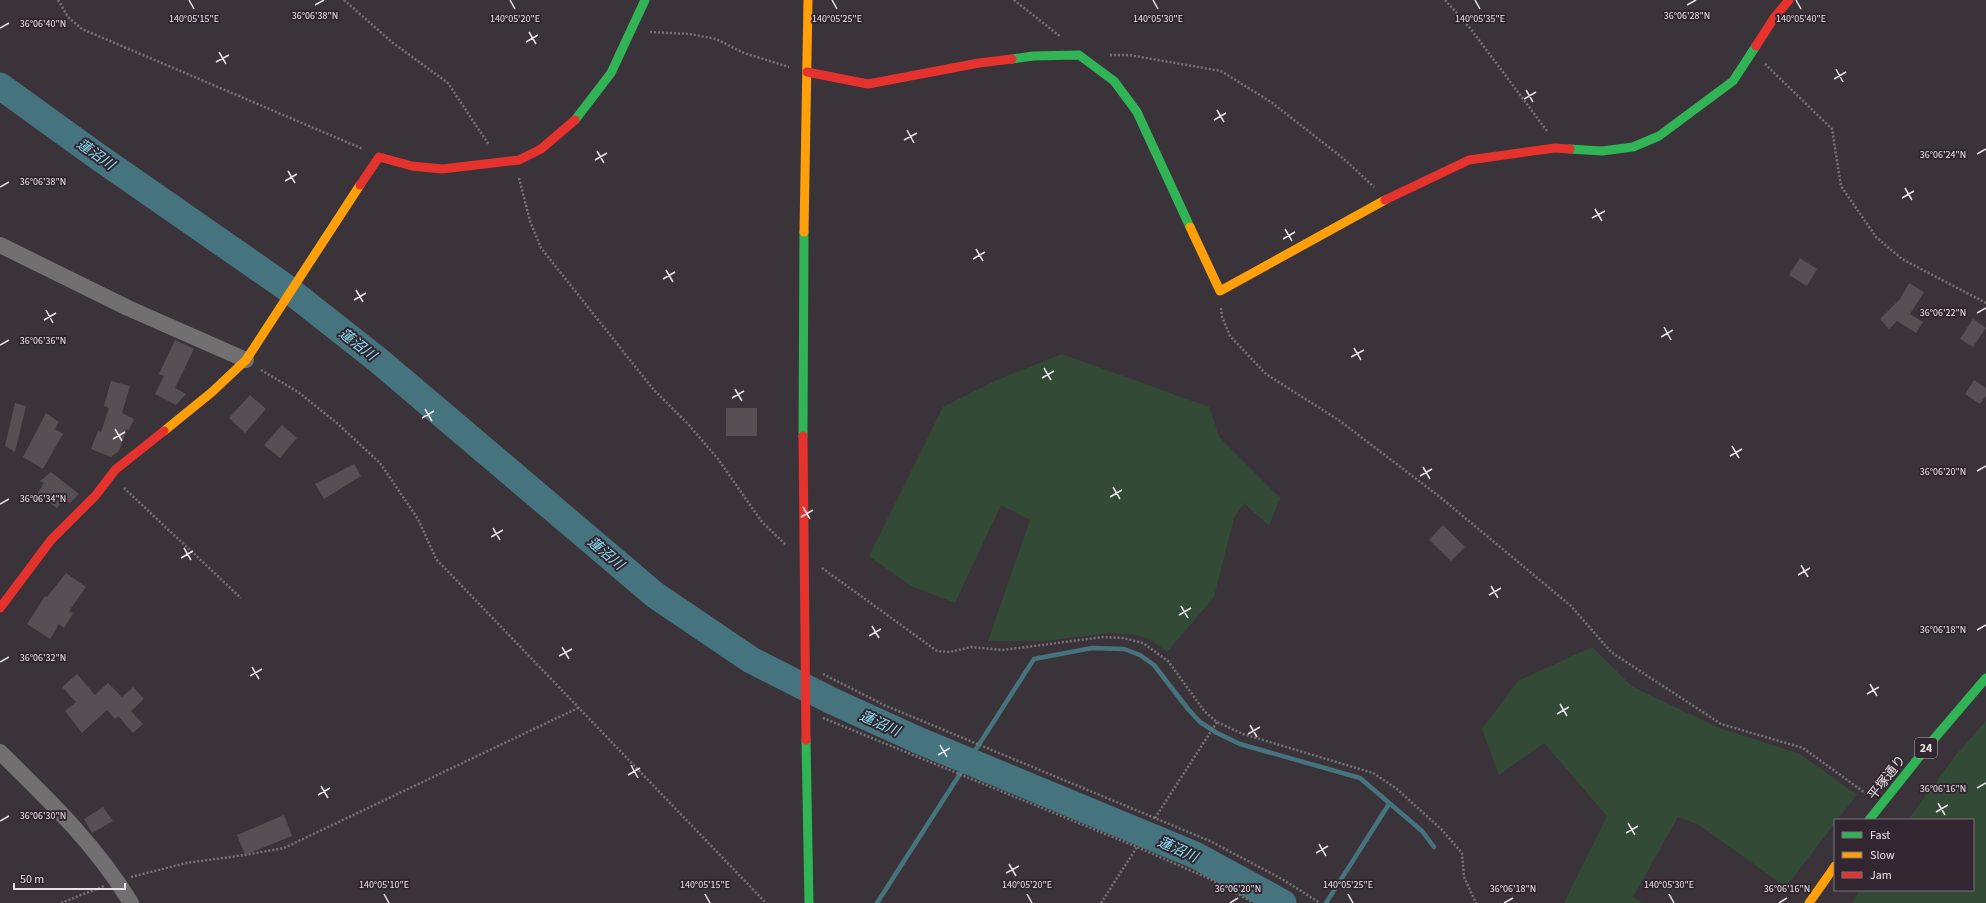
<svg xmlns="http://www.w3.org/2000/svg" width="1986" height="903" font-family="'Source Sans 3','Noto Sans JP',sans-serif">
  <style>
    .green { fill: #334a36 }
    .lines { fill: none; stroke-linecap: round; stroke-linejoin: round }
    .stream { stroke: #46747e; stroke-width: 4.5 }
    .river { stroke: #46747e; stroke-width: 27 }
    .building { fill: #565055 }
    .path { stroke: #767374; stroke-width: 2.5; stroke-dasharray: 2 2; stroke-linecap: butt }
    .street { stroke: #716f6f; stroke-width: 16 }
    .fast { stroke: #30b455; stroke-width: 9 }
    .slow { stroke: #ff9f0a; stroke-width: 9 }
    .jam { stroke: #e5322d; stroke-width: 9 }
    .ticks { fill: none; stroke: #e8e1e7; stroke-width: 1.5 }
    .labels { text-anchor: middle; stroke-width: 4; stroke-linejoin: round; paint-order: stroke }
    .shield { fill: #322731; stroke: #b1a9b0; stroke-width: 1 }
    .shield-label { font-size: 12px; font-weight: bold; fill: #e8e1e7 }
    .street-label { font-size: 13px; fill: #e8e1e7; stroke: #322731 }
    .water-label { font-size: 14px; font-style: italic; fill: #89e0f3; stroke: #322731 }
    .ticks-label { font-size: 10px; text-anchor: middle; fill: #e8e1e7; stroke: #322731; stroke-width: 4; stroke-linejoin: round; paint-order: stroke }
  </style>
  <rect width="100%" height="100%" fill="#3a343a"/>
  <!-- green -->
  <g class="green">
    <path d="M1062 354 1209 407 1220 438 1280 498 1269 526 1244 503 1234 518 1214 597 1167 652 1151 640 1137 635 1109 633 1045 641H988L1030 520 1001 505 955 603 911 586 869 556 943 407 997 380Z"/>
    <path d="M1592 647 1633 687 1719 728 1800 754 1857 795 1837 820H1835V823L1786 887 1699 825 1678 817 1633 897 1643 903H1564L1607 816 1544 743 1499 775 1482 729 1518 681Z"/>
    <path d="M1986 721V903H1852L1860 890H1973V820H1908L1955 756Z"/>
  </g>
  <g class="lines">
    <!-- stream -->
    <g class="stream">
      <path d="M877 903 1034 659 1092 648 1124 649 1140 655 1154 665 1188 709 1200 722 1217 733 1240 744 1360 778 1422 831 1434 847"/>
      <path d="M1326 903 1389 804"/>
    </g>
    <!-- river -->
    <path class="river" d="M0 86 97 156 284 286 378 360 655 595 751 660 832 701 920 741 1195 855 1283 903"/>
  </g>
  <!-- building -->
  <g class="building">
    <path d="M1800 258 1817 269 1807 286 1789 275Z"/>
    <path d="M1909 283 1924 292 1910 314 1923 322 1916 333 1897 321 1889 329 1880 319 1900 299Z"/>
    <path d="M1973 319 1986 328 1973 347 1960 339Z"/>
    <path d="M175 340 194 349 175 388 186 394 176 405 155 394 164 376 159 374Z"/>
    <path d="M1974 380 1986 388V396L1980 404 1965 394Z"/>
    <path d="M111 381 130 386 122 413 134 419 129 430 127 429 119 451 111 457 91 449 98 431 101 432 109 408 104 406Z"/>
    <path d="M250 395 266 409 245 433 229 418Z"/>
    <path d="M15 403 26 406 15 452 5 446Z"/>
    <rect x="726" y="408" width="31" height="28"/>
    <path d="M46 413 59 422 55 429 63 434 43 469 23 457Z"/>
    <path d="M282 425 297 438 280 458 264 445Z"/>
    <path d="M354 464 361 476 324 499 315 484Z"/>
    <path d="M51 472 79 494 70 503 63 500 57 508 37 494 44 483 40 481Z"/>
    <path d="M1443 525 1465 547 1451 561 1429 540Z"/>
    <path d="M66 573 86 587 69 611 73 613 64 628 59 624 50 639 27 624 45 596 47 597Z"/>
    <path d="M77 674 95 695 108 683 122 697 133 687 144 699 131 711 143 724 133 733 118 716 115 719 107 710 82 733 65 711 76 702 62 687Z"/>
    <path d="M103 807 113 821 92 833 84 819Z"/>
    <path d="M284 815 292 836 245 855 237 835Z"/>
  </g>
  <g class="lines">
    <!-- path -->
    <g class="path">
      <path d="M58 0 68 17 82 29 363 149"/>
      <path d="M344 0 393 43 448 83 489 145"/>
      <path d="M1014 0 1061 37"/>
      <path d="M1445 0 1470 28 1547 131"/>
      <path d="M650 32 690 34 716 39 744 53 789 67"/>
      <path d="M1110 55H1129L1221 71 1271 102 1344 159 1374 187"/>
      <path d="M1765 64 1832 129 1841 186 1876 237 1902 259 1986 303"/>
      <path d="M519 178 530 221 541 248 653 389 689 425 718 459 762 522 786 545"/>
      <path d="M1221 308 1222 317 1230 336 1266 374 1340 421 1440 497 1571 606 1611 652 1721 724 1803 748 1868 795"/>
      <path d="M261 370 298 392 338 424 380 463 418 519 436 559 766 903"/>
      <path d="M124 488 241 598"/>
      <path d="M822 568 937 651 950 652 971 647 1003 650 1103 637 1123 638 1143 643 1168 661 1205 712 1217 722 1243 734 1373 773 1397 789 1441 829 1462 853 1464 877 1476 903"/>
      <path d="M823 674 884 705 1210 841 1282 879 1320 903"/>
      <path d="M823 718 1137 847 1210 879 1254 903"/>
      <path d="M1155 818 1217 722"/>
      <path d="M131 877 186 863 245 855 284 848 578 708"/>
      <path d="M61 903 104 886"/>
      <path d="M1101 903 1137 847"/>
    </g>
    <!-- street -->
    <g class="street">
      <path d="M0 245 128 308 246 360"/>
      <path d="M0 752C48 799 96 845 131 903"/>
    </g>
    <!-- fast -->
    <g class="fast">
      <path d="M1012 59 1033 56 1079 55 1114 81 1137 112 1190 227"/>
      <path d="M575 120 611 73 645 0"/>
      <path d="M1570 149 1602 151 1633 147 1659 136 1733 81 1756 46"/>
      <path d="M803 436 804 232"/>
      <path d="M806 740 809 903"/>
      <path d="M1869 820 1928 746 1986 678"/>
    </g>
    <!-- slow -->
    <g class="slow">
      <path d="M1190 227 1220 291 1385 200"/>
      <path d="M804 232 808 0"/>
      <path d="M164 431 212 392 246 360 360 185"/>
      <path d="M1809 903 1835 866"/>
    </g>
    <!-- jam -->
    <g class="jam">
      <path d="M1756 46 1774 18 1789 0"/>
      <path d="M807 72 868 84 979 63 1012 59"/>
      <path d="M360 185 379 157 412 166 442 169 519 160 541 149 575 120"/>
      <path d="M1385 200 1469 160 1555 148 1570 149"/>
      <path d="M803 436 806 740"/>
      <path d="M0 608 51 540 96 495 115 470 164 431"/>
    </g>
  </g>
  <!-- ticks -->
  <path class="ticks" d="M189 0 194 9M510 0 515 9M832 0 837 9M1153 0 1158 9M1475 0 1480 9M1796 0 1801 9M315 5 324 0M1687 5 1696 0M0 28 9 23M529 32 536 44M526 42 538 35M219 52 226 64M216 62 229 55M1836 69 1843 82M1834 79 1846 72M1526 90 1533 102M1524 99 1536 92M1217 110 1224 122M1214 120 1226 113M907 130 914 143M904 140 917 133M597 151 604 163M1977 154 1986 149M595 160 607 153M288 171 295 183M285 181 297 174M0 187 9 182M1905 188 1912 200M1902 198 1914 191M1595 209 1602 221M1592 218 1605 211M1285 229 1292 241M1283 239 1295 232M976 249 983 261M973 259 985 252M666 270 673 282M663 279 675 272M356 290 363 302M354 300 366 293M46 310 53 323M1977 313 1986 308M44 320 56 313M1664 327 1671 340M1661 337 1673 330M0 345 9 340M1354 348 1361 360M1351 357 1364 350M1044 368 1051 380M1042 378 1054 371M735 389 742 401M732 398 744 391M425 409 432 421M422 418 434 411M115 429 122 441M113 439 125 432M1732 446 1739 458M1730 456 1742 449M1423 467 1430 479M1977 471 1986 466M1420 476 1432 469M1113 487 1120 499M1110 497 1122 490M0 504 9 499M803 507 810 519M801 517 813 510M493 528 500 540M491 537 503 530M184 548 191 560M181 558 193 551M1801 565 1808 577M1798 575 1810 568M1491 586 1498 598M1489 595 1501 588M1181 606 1188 618M1179 615 1191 608M872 626 879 638M1977 630 1986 625M869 636 881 629M562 647 569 659M559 656 572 649M0 662 9 657M252 667 259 679M250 676 262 669M1870 684 1877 696M1867 694 1879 687M1560 704 1567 716M1557 714 1569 707M1250 725 1257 737M1248 734 1260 727M940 745 947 757M938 755 950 748M631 765 638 778M628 775 640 768M321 786 328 798M1977 788 1986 783M318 795 330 788M1938 803 1945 815M1936 812 1948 805M0 821 9 816M1628 823 1635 835M1626 833 1638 826M1319 844 1326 856M1316 853 1328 846M1009 864 1016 876M1006 873 1019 866M384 894 389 903M705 894 710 903M1027 894 1032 903M1348 894 1353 903M1669 894 1674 903M1230 903 1238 898M1504 903 1513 898M1779 903 1787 898"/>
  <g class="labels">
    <!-- shield labels -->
    <rect class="shield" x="1915" y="738" width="22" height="20" rx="3"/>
    <g class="shield-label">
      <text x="1926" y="752">24</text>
    </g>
    <!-- street labels -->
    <g class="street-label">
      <text transform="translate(1886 777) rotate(-52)" y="5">平塚通り</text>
    </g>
    <!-- water labels -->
    <g class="water-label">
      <text transform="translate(96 154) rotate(35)" y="5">蓮沼川</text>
      <text transform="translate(358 344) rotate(38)" y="5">蓮沼川</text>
      <text transform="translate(606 553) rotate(40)" y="5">蓮沼川</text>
      <text transform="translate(880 723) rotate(24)" y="5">蓮沼川</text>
      <text transform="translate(1178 849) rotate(24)" y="5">蓮沼川</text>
    </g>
  </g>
  <g class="ticks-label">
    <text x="315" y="19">36°06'38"N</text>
    <text x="1687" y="19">36°06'28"N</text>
    <text x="194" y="22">140°05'15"E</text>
    <text x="515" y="22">140°05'20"E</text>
    <text x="837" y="22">140°05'25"E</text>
    <text x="1158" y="22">140°05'30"E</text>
    <text x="1480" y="22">140°05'35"E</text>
    <text x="1801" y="22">140°05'40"E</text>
    <text x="43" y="27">36°06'40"N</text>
    <text x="1943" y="158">36°06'24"N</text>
    <text x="43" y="185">36°06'38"N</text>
    <text x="1943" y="316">36°06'22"N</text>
    <text x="43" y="344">36°06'36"N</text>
    <text x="1943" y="475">36°06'20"N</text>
    <text x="43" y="502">36°06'34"N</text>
    <text x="1943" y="633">36°06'18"N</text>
    <text x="43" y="661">36°06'32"N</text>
    <text x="1943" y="792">36°06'16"N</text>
    <text x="43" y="819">36°06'30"N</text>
    <text x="384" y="888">140°05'10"E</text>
    <text x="705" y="888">140°05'15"E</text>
    <text x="1027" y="888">140°05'20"E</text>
    <text x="1348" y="888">140°05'25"E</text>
    <text x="1669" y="888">140°05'30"E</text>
    <text x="1238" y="892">36°06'20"N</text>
    <text x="1513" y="892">36°06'18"N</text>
    <text x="1787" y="892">36°06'16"N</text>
  </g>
  <!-- legend -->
  <rect x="1834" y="819" width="140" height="72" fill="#322731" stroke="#7b717a"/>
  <rect x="1842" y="832" width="20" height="6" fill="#30b455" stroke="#7b717a"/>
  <text x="1870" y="839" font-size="12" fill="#e8e1e7">Fast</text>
  <rect x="1842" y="852" width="20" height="6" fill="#ff9f0a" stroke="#7b717a"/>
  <text x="1870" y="859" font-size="12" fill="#e8e1e7">Slow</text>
  <rect x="1842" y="872" width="20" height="6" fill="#e5322d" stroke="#7b717a"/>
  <text x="1870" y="879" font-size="12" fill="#e8e1e7">Jam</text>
  <!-- scale -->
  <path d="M14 883v6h111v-6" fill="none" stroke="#e8e1e7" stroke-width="2"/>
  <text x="20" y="883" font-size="12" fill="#e8e1e7" stroke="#322731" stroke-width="3" paint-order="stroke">50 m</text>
</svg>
